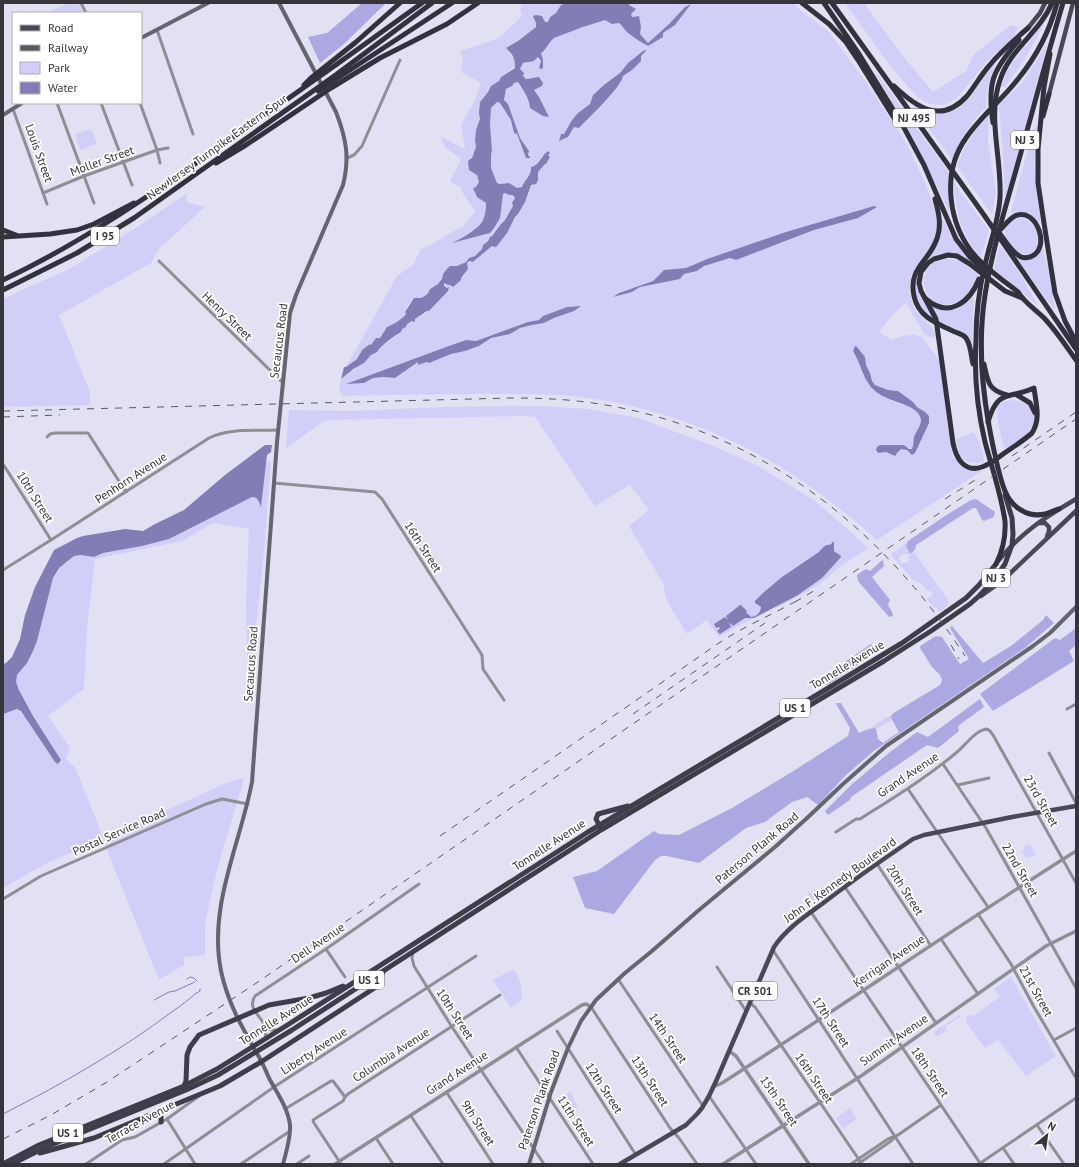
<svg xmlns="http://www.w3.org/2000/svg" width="1079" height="1167" font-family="'PT Sans',sans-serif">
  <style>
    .green { fill: #d1cff8; fill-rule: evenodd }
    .forest { fill: #aca8e2 }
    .water { fill: #827eb5 }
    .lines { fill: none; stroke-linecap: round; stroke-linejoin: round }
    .stream { stroke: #827eb5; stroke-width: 1 }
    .minor { stroke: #8e8e95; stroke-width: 3 }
    .tertiary { stroke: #8e8e95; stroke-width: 3.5 }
    .secondary { stroke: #65656f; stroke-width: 4 }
    .primary { stroke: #494955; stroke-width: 4.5 }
    .trunk { stroke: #3e3d4a; stroke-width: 5 }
    .motorway { stroke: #32313e; stroke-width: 5 }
    .rail { stroke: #585860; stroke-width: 1; stroke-dasharray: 7 7; stroke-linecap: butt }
    .labels { text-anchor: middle; stroke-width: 3.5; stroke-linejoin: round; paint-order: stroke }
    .shield { fill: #fff; stroke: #727276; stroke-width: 1 }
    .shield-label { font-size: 11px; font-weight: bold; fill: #35353b }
    .street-label { font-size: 12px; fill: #35353b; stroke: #fff }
  </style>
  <rect width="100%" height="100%" fill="#e2e1f3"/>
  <!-- green -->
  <g class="green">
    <path d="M68 3H78L83 13H46Z"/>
    <path d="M523 3H566L561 5 556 13 550 17 548 22 536 23V27L518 41 506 48 515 59V68H512L501 77 499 81 491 86 488 92 480 102 479 113 480 119 476 130 475 140 476 147 472 158 479 182 476 187 473 188 477 197 486 203C486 209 485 216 482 222 478 228 461 238 454 242L490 233 494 228 503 194 505 193 509 195H513L515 198 512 203 513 206 505 220 501 224 492 236 483 245 480 252 475 256 469 258 466 262 457 266H454L443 274 442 279 438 284 430 289 428 293 425 296 421 298H414L406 308V314L404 317 390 327 385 329 383 334 380 338H376L371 345 370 344 362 350 357 359 346 367 397 276 414 264 420 250 436 242 452 232 463 227 475 211 462 192 461 188 450 182 461 159 445 147 440 136 465 149 461 125 475 100 481 83 461 72 463 60 460 51 485 43 499 38 522 16 520 8Z"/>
    <path d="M630 3H794L798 8 829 32 866 82 907 144 925 183 936 211 937 228 933 243 912 273 909 292 915 310 932 327 936 334 934 338 925 335 906 303 894 313 879 332 892 340C899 337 907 334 915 335 917 336 919 336 921 336L940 361 948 427 953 457 966 470 982 471 877 540C846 513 814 487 779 466 712 426 635 400 558 395 535 394 512 394 489 394 440 394 392 395 343 396L339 390 341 379 348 374 353 369 364 363 371 355 377 352C380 345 388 343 393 338 397 334 402 327 408 323 415 319 423 315 429 311 435 306 445 294 449 287L447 288 444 286V283L448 285 461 278 468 269 467 263 469 261 474 262 492 246H497L525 202 531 185 536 184 538 177V172L539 170 550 159V157L548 155H544L538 164 534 167 529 178 524 182 522 187 517 188 509 183 500 184 497 183 491 168V155L492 150 490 125 491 108 497 102 500 103 512 121 526 158H531L528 155 529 150 520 138 508 104 504 100 506 89 512 86 514 83 518 82 526 94 530 108 539 97 534 90 542 86 532 77 526 79 523 76 520 69 523 62 527 61 531 63 537 57 541 61 539 68 543 60 541 53C547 49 548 43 554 38L583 27 605 20 612 24 619 23C623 26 624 30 628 33 634 38 641 42 648 46L663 33 675 25 690 4 685 7 669 24 648 43 640 34 641 27 630 14 632 12 629 5ZM643 51H647L641 56 632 70 623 76C622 88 589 117 579 127H574L568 137 564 134 572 120 578 113 590 104 593 95 605 84 620 73 628 63ZM874 206 846 221 814 230 736 260 730 258 704 266 697 271 684 274 680 279 640 287 632 292 619 293 653 281 664 270 686 268 707 259ZM580 306 574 311 554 318 544 323 532 325 520 328 510 334 491 338 479 346 465 351 451 354 429 363 427 362 418 365 419 362 395 378 383 377 373 378 364 383 347 384 402 363 466 340 476 341 528 322 539 320 543 316 567 307ZM853 351 865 357 866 365 870 373 872 381 875 385 888 390 898 391 913 402 917 407 925 412 929 423 912 455 907 450 901 449 895 456 886 452 878 453 880 445H893L912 449C914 445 913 442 914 437 916 431 921 427 921 420 920 404 895 404 886 398 882 394 865 378 863 374 859 366 858 358 853 351Z"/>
    <path d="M845 3H864L902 55 933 92 966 71 974 54 1011 25 1018 27 1014 37 989 59 956 99 943 105 930 104 917 97 891 67Z"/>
    <path d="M1044 24C1032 48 1021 65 1005 87H1001L1007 71 1023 49Z"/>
    <path d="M1048 42 1005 200 1003 156 999 105 1022 83Z"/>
    <path d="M997 60C990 77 986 89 986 107L974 120 962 138 952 160 912 105 924 111 939 114 956 110 970 98Z"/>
    <path d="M872 67 950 174 949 214 945 203 912 136Z"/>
    <path d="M989 114 988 142 996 192 992 215 957 166 963 151 974 132Z"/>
    <path d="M1036 120 1034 163 1041 224C1030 215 1028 212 1012 213L1011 212Z"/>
    <path d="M91 129 97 144 80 150 75 134Z"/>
    <path d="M954 183 989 230 981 258C961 235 956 212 954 183Z"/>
    <path d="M187 193 186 202 205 207 159 249 151 263 59 315 90 392V405L3 407V299L37 283 68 270 134 229Z"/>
    <path d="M1020 218C1039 220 1046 249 1028 255 1015 254 1011 244 1004 235 1006 226 1011 220 1020 218Z"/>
    <path d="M942 219H943L952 238 971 261 970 262C966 259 962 256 957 254 937 248 916 264 917 285 918 296 926 306 932 315L933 318 931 319C917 306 909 287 920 269 925 260 933 253 937 243 941 236 941 227 942 219Z"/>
    <path d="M1000 245 1022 277 1038 306 994 269Z"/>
    <path d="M1043 249 1049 272 1055 311 1014 255C1027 263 1033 260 1043 249Z"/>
    <path d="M946 259C962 260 966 265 979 274 972 295 959 311 935 302V301C922 293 919 276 931 265 935 261 941 260 946 259Z"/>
    <path d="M973 297H974L972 347 962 332 944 323 939 322 936 314 928 302C950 307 955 313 973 297Z"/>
    <path d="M1011 400C1020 401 1027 403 1032 411 1042 428 1016 441 1005 450 1001 436 996 421 998 406L1003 402Z"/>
    <path d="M541 406 589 409 638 418 714 446 758 466 814 500 846 528 868 548 842 565 821 583 803 594 784 604 746 622 719 637 707 620 687 634 667 601 663 583 629 526 649 510 630 485 595 506 535 417 526 416 336 420 324 421 286 448 289 410 351 411 446 407Z"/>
    <path d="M974 432C979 441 985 453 984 462 962 466 960 458 956 439Z"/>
    <path d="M266 461H271L264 552 252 667H247L246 602 249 529 213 523 182 541 95 559 87 628 84 689 48 716 70 748 66 759 75 767 104 839 226 783 244 778 241 790 218 866 205 922V955L184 957V965L159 980 106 848 104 839 49 862 3 888V714L17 709 21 711 55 762 61 760 33 716 19 690 16 682 17 675 27 663 33 651 37 641 53 578 59 568 74 556 81 555 94 557 103 553 142 546 169 539 252 497C258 497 258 502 261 506Z"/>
    <path d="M908 541C905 546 907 550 910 554L907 555 905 553 898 558 903 564 910 560 908 556 914 552 948 600C950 606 944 609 939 612L936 607 934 608 927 599 933 595 932 592 927 590 921 583 914 581 891 555Z"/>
    <path d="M892 714 891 717 892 720 876 729 872 728 866 730Z"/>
    <path d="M1030 844 1036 855 1026 858 1022 852 1024 850V847Z"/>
    <path d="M816 889 819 893 822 891 823 893 822 894 812 902 807 896 809 892 810 893Z"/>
    <path d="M514 969C520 979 522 988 522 1000L511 1008 493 980Z"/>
    <path d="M1011 977 1056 1056 1026 1076 998 1040 985 1048 966 1022 967 1017 969 1015 973 1016 1000 997 994 989Z"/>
    <path d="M959 1015 961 1018 959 1017 945 1027 947 1030 938 1036H936L934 1032Z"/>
    <path d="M570 1092 578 1107 568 1113 559 1099Z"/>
    <path d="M850 1108 857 1119 843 1128 836 1118Z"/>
  </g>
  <!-- forest -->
  <g class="forest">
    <path d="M362 3H386L344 44 320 63 308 37 327 33Z"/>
    <path d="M976 499 995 512 994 517 984 521 982 520 976 508H973L916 545 915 550 910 554 906 546 908 541 945 516 971 500Z"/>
    <path d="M883 560 884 566 872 577 890 600 888 605 892 612 893 616 889 617 858 581 857 575 866 569 870 571C874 568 879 562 883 560Z"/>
    <path d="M1046 615 1054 623 1025 648 875 750 846 775 818 805 807 797 792 802 765 822 746 828 699 863 667 856H661L655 860 614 914 585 908 573 877 597 871 654 831 659 834 679 835 732 808 795 770 848 736 850 728 836 704 837 703H841L859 733 866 730 874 728 876 729 878 739 883 743 899 732 891 718 892 714 940 685 942 680 940 675 932 667 920 648V646L936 636 942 637 960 664 969 659 950 628 952 626 983 663 1011 646 1043 620Z"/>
    <path d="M1076 628V645L1069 651 1074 661 993 711 980 694 1055 638 1060 640Z"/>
    <path d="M871 644 876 648 877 652 829 684 827 685 821 684V681L823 677Z"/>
    <path d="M980 699 984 707 958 726 959 731 938 748 927 745 851 797 850 800 828 815 825 811 851 785 890 752 917 732 928 737Z"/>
  </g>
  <!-- water -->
  <g class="water">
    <path d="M566 3H630L629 5 636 9 631 14 632 17 639 16 641 27 640 34 648 43 669 24 685 7 691 4 675 25 663 33V37L648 46C641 42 634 38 628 33 624 30 623 26 619 23L612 24 605 20 583 27 554 38C548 43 547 49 541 53L543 60V68L541 69 539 68 541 61 538 57C530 65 532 60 523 63L520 69 524 73 523 76 526 79 539 77 543 83 542 86 534 90 539 97 549 117 543 116 530 108C529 98 524 91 518 82L514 83 512 86 506 89 504 100 508 104 520 138 529 151 528 155 531 158H526L517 134 514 133 511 120 500 103 497 102 491 108 490 125 492 150 491 155V168L497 183 500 184 509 183 517 188 522 187C524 180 532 176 531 167 539 166 541 156 548 151L550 153 548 155 550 157 546 164H545L538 172V180L536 184 531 185 525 202 518 214 515 217 507 233 497 246 495 247 492 246 473 262 469 261 467 263 468 269 461 278V280L453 287 450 285H448L444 283V286L447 288 449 287 448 291 429 311H427L415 319V322L412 321 407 324 406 327 402 329 401 332C394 336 381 345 377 352L371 355 364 363 353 369 351 371 341 379 344 367H346L357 359 362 350 370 344 371 345 376 338H380L387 327C391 326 404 318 406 314L405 312 414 298H421L425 296 428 293 430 289 438 284 442 279 443 274 447 269 450 266H457L466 262 469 258 475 256 482 249 483 245 488 241 490 237 492 236 501 224 505 220 513 206 512 203 515 198 513 195H509L505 193 503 194 500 218 494 228 490 233 452 243C459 240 478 229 482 222 485 217 486 209 486 203L477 197 473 188 476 187 479 182 477 175 469 170 468 161 472 158 476 147 475 140 476 130 480 119 479 113 480 102 488 92 491 86 499 81 501 77 515 68C515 57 513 55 506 48L518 41 536 27V23L533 16 536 15 542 16 545 22H548L550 17 556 13 561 5Z"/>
    <path d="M647 50 641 56V61L632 70 623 76C621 88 589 117 579 128L574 127 568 137 559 141 561 134H564L572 120 578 113 590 104 593 95 605 84 620 73 628 63 643 51Z"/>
    <path d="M874 206 877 207 858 218 814 230 736 260 730 258 704 266 697 271 684 274 680 279 640 287 632 292 613 297 619 293 653 281 664 270 686 268 707 259 786 232Z"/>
    <path d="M581 306 574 311 554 318 544 323 532 325 520 328 510 334 491 338 479 346 465 351 451 354 429 363 427 362 418 365V362L395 378 383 377 373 378 364 383 346 384 446 347 466 340 476 341 528 322 539 320 543 316 567 307Z"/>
    <path d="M855 346 857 347 865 357 866 365 870 373 872 381 875 385 888 390 898 391 913 402 917 407 925 412 929 416V423L915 453 912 455 907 450 901 449 897 453 895 456 886 452 878 453 876 450 877 447 880 445H904L909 449H912C914 445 913 442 914 437 916 431 921 426 921 420 920 407 898 403 889 399 884 397 879 394 875 391 863 381 861 364 853 351Z"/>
    <path d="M265 445H272L271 452 267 455 261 507C259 502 258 497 252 497L169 539 142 546 103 553 94 557 81 555 74 556 59 568 53 578 37 641 33 651 27 663 17 675 16 682 19 690 33 716 61 760 58 764 55 762 21 711 17 709 3 714V664L6 663 12 657 20 639 25 615 35 587 54 550 77 538 83 536 125 529 143 531 155 524 184 510 225 475Z"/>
    <path d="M834 541V551L841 556V557L822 578 798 595 754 618H745L733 626 729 622 731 627 720 634 717 631 720 628 719 627 716 628 714 624 725 617 728 620 726 616 740 605H741L747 611 746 613 748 614 751 617C756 617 761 612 761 607L755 603V601L763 593 782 577 819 552C822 549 825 544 830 545Z"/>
  </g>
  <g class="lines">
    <!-- stream -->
    <g class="stream">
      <path d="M187 979 190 977 194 978 197 981"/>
      <path d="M154 1000 169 992 175 991 195 982"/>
      <path d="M3 1114C62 1084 120 1051 173 1011 181 1006 188 1000 195 994L200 991V989"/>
    </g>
    <!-- minor -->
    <g class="minor">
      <path d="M81 3 86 13"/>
      <path d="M157 30 193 134"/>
      <path d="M57 103 94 203"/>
      <path d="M101 103 132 185"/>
      <path d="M140 103 157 150 160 163"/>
      <path d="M13 109 47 204"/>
      <path d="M347 158 354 155 362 146 400 60"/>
      <path d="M43 193 84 176 157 150 168 148"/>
      <path d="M159 261 283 383"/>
      <path d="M47 437 50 434 55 433H88L126 492"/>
      <path d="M3 464 51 540"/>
      <path d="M274 483 375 492 382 499 482 655 483 669 504 700"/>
      <path d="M3 570 51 540 209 438C230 428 255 431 278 430"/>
      <path d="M1067 709 1076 704"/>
      <path d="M1049 753 1076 803"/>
      <path d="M943 764 986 828 1076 988"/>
      <path d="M958 785 989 778"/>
      <path d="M908 789 988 907"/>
      <path d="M836 832 856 819H860C893 798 926 778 956 753 965 746 975 730 987 729L990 731 993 735 1076 883"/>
      <path d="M877 864 931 946"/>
      <path d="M845 887 936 1023"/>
      <path d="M3 899 41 876 206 804 222 799 248 804"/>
      <path d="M811 912 980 1163"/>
      <path d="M978 914 1011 964 1034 1007 1076 1078"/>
      <path d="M941 939 978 994"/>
      <path d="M326 949 345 977"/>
      <path d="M773 950 913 1164"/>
      <path d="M413 951 412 958 414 966 452 1027 544 1164"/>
      <path d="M717 967 746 1011"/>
      <path d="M618 979 703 1106"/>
      <path d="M750 1003 755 1007 862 1164"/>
      <path d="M591 1007 670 1128 679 1138 697 1164"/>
      <path d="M264 1026 271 1030H277"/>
      <path d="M557 1031 636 1155"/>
      <path d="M265 1039C266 1035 266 1031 265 1026 260 1015 247 1008 255 996L326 949 419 884"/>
      <path d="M1054 1040 1076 1028"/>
      <path d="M516 1047 593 1164"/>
      <path d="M447 1093 493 1164"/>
      <path d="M709 1096 756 1164"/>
      <path d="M285 1109 331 1081H333L345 1097"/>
      <path d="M411 1116 443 1164"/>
      <path d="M167 1119 195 1164"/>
      <path d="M1037 1125 1064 1164"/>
      <path d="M376 1138 393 1164"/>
      <path d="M1003 1148 1014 1164"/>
      <path d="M86 1164 122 1140 135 1137 167 1119 199 1096"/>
      <path d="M164 1164 274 1087 476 956"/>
      <path d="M241 1164 290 1131"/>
      <path d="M297 1164 309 1156"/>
      <path d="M341 1164 314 1123 313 1120 343 1101 345 1097 348 1094 500 995"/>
      <path d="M851 1164 888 1139 898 1135 941 1105"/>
      <path d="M858 1164 891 1141 895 1137"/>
      <path d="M979 1164 1076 1098"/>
    </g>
    <!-- tertiary -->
    <g class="tertiary">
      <path d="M729 1051 736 1056 809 1164"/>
      <path d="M713 1087 722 1083C841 1007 957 926 1076 851"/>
      <path d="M335 1164 582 1005 586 1004 591 1007"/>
      <path d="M723 1164 861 1076 1046 946 1076 931"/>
    </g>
    <!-- secondary -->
    <g class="secondary">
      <path d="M279 3 336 112C346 138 350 157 343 185L296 295 290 313 277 442 252 782C240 845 208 906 221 971 228 1004 243 1029 259 1057 263 1064 266 1071 269 1078 277 1093 288 1108 290 1125 291 1137 286 1153 283 1164"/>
      <path d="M141 38 208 3"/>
      <path d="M3 115 22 103"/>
      <path d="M529 1164 551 1092 568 1048 581 1021 596 1000 625 973 652 951 699 910 775 847 806 819 843 784 886 746 1033 646 1050 633 1076 607"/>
    </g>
    <!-- primary -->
    <g class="primary">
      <path d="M1028 28 1040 13 1045 3"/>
      <path d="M1049 94 1073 3"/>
      <path d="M1039 523H1045L1049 527V531L1047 537"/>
      <path d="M998 561C1022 532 1044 518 1076 499"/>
      <path d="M981 596 1002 581 1076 511"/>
      <path d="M620 1164 686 1125 697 1114 702 1108 709 1096 717 1079 774 947C786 929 804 917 822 904 852 881 882 860 913 839L924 835 1012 817 1076 806"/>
    </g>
    <!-- trunk -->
    <g class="trunk">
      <path d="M600 827 596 819 598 814 628 806"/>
      <path d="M184 1086 186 1081 187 1055 190 1047 199 1035 269 1005 309 998 326 993 343 986"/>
      <path d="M157 1112 161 1115V1122"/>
      <path d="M40 1153 94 1138 220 1086 261 1062 376 987C380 983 380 977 383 972"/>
      <path d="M3 1164 39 1145 184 1086 217 1069 289 1024 588 832 830 687 902 643 966 598 979 585 996 564"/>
      <path d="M12 1164 46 1147 186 1090 218 1075 292 1030 601 830 884 661 931 631 970 604 979 596 994 580 1005 564 1012 545 1013 534 1012 518 1005 495"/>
    </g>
    <!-- motorway -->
    <g class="motorway">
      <path d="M802 3 829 24 846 42 858 60 897 123"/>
      <path d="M824 3 859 54 902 124 924 165 956 239 970 257 985 271"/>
      <path d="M832 3 984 215 1076 349"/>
      <path d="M1057 3C1050 30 1036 57 1018 79 1002 100 981 116 966 138 941 173 948 225 976 257 988 270 1004 281 1018 292 1025 303 1036 310 1045 319 1057 332 1066 346 1076 360"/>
      <path d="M1050 54 1044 87 1038 149V183L1044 223 1055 293 1065 321 1076 342"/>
      <path d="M304 85 311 78 356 42 400 3"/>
      <path d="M894 86C916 107 941 125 967 96 975 86 981 75 989 66 1000 52 1014 40 1028 28"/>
      <path d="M318 91 452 3"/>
      <path d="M1043 116 1049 94"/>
      <path d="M993 123C987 83 992 71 1019 40"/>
      <path d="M216 163 246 145 331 88 380 58 447 24 478 3"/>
      <path d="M935 199C939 213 942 227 936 241 928 262 908 269 914 296 918 316 935 323 953 331 957 333 963 334 966 338 971 345 971 356 973 364"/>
      <path d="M3 230 16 235"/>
      <path d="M998 231C1004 239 1010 250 1018 255 1021 258 1026 258 1030 257 1052 250 1037 206 1015 216 1009 219 1005 225 1001 229"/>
      <path d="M3 237 50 234 77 230 94 224 134 203"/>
      <path d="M3 280C79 244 146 198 215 150 284 102 353 53 422 3"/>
      <path d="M3 290 77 253 134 218 337 74 432 3"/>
      <path d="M926 299C949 319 970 302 979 279"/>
      <path d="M984 364C988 382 988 390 1007 395"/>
      <path d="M1017 395 1030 403 1035 413"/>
      <path d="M988 422C998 388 1008 400 1034 388 1036 404 1041 419 1032 433 1024 440 1015 446 1006 452 999 457 991 464 982 467 964 473 956 458 953 443L936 319 921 291 919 283 921 272 928 263 934 259 948 255 957 256 970 264 1005 291 1022 298"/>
      <path d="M1059 509C1055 510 1050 513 1045 514 1028 518 1011 507 1005 491 1002 484 1000 476 998 468 984 411 976 353 985 295 992 250 1006 206 1018 163 1033 110 1047 56 1063 3"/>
      <path d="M996 564C1003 550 1006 537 1005 521 1001 494 992 468 985 442 977 408 974 374 976 340 976 315 979 289 985 265 990 242 999 220 1000 197 1002 159 987 117 1000 80 1010 49 1040 32 1052 3"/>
    </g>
    <!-- rail -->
    <g class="rail">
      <path d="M3 411 511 398C539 398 566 399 593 403 752 426 879 523 965 656"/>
      <path d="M3 417 60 415"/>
      <path d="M1012 456 1076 412"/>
      <path d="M945 499 980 477"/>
      <path d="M795 602 817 589"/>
      <path d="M951 645 959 659"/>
      <path d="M633 714 765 623"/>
      <path d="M440 836 716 645C742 627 772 615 800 599"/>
      <path d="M3 1139 51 1115 107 1082 255 984 1076 419"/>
    </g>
  </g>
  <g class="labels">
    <!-- shield labels -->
    <g class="shield">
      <rect x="893" y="109" width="42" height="18" rx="3"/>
      <rect x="1011" y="131" width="28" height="18" rx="3"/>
      <rect x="91" y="227" width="28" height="18" rx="3"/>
      <rect x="982" y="569" width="28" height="18" rx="3"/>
      <rect x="780" y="699" width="30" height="18" rx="3"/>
      <rect x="354" y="971" width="30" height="18" rx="3"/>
      <rect x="733" y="982" width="44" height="18" rx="3"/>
      <rect x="53" y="1124" width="30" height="18" rx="3"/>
    </g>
    <g class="shield-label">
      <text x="914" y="122">NJ 495</text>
      <text x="1025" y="144">NJ 3</text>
      <text x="105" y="240">I 95</text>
      <text x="996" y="582">NJ 3</text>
      <text x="795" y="712">US 1</text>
      <text x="369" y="984">US 1</text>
      <text x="755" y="995">CR 501</text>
      <text x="68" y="1137">US 1</text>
    </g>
    <!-- street labels -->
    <g class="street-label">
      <text transform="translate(217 147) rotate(-36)" y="4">New Jersey Turnpike Eastern Spur</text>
      <text transform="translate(39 153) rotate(70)" y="4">Louis Street</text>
      <text transform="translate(102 161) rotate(-20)" y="4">Moller Street</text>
      <text transform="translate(227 316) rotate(44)" y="4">Henry Street</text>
      <text transform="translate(279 341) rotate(-83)" y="4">Secaucus Road</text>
      <text transform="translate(131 478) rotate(-33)" y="4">Penhorn Avenue</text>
      <text transform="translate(35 497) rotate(58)" y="4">10th Street</text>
      <text transform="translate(423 547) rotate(57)" y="4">16th Street</text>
      <text transform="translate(251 664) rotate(-86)" y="4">Secaucus Road</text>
      <text transform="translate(847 665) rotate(-31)" y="4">Tonnelle Avenue</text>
      <text transform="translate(908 775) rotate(-34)" y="4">Grand Avenue</text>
      <text transform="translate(1041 801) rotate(60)" y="4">23rd Street</text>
      <text transform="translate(119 832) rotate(-24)" y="4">Postal Service Road</text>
      <text transform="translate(549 845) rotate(-33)" y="4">Tonnelle Avenue</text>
      <text transform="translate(757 848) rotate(-40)" y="4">Paterson Plank Road</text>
      <text transform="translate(1020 870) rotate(60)" y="4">22nd Street</text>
      <text transform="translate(840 880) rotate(-36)" y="4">John F. Kennedy Boulevard</text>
      <text transform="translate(905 890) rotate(57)" y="4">20th Street</text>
      <text transform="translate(318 943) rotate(-34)" y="4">Dell Avenue</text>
      <text transform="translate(889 961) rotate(-34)" y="4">Kerrigan Avenue</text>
      <text transform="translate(1036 991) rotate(61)" y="4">21st Street</text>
      <text transform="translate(455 1014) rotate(57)" y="4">10th Street</text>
      <text transform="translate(276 1020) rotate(-32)" y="4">Tonnelle Avenue</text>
      <text transform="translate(831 1022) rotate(57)" y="4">17th Street</text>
      <text transform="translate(668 1038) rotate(56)" y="4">14th Street</text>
      <text transform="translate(894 1040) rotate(-35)" y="4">Summit Avenue</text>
      <text transform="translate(314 1051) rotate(-33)" y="4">Liberty Avenue</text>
      <text transform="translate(391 1055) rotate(-33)" y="4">Columbia Avenue</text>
      <text transform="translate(930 1072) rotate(56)" y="4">18th Street</text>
      <text transform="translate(457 1073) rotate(-33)" y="4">Grand Avenue</text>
      <text transform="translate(814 1078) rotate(56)" y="4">16th Street</text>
      <text transform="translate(650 1081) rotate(57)" y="4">13th Street</text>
      <text transform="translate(604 1088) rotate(57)" y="4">12th Street</text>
      <text transform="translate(539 1100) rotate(-71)" y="4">Paterson Plank Road</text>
      <text transform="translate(779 1101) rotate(56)" y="4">15th Street</text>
      <text transform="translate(576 1121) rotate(57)" y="4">11th Street</text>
      <text transform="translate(140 1122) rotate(-29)" y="4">Terrace Avenue</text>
      <text transform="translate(478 1123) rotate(57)" y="4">9th Street</text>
    </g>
  </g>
  <!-- border -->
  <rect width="1079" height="1167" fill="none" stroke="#35353b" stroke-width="8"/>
  <!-- legend -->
  <rect x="12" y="12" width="130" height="92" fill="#ffffff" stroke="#aeaeb1"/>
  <rect x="20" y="25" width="20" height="6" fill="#494955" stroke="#aeaeb1"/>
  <text x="48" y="32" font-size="12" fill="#35353b">Road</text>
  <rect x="20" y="45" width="20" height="6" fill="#585860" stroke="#aeaeb1"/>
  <text x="48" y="52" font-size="12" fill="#35353b">Railway</text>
  <rect x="20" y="62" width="20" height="12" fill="#d1cff8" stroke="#aeaeb1"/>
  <text x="48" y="72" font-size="12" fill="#35353b">Park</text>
  <rect x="20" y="82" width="20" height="12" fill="#827eb5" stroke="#aeaeb1"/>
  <text x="48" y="92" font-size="12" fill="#35353b">Water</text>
  <!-- north arrow -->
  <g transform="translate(1047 1135) rotate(29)" stroke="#ffffff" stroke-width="3" paint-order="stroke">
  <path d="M0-3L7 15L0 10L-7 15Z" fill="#35353b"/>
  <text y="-6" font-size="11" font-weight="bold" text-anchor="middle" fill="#35353b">N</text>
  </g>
</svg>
